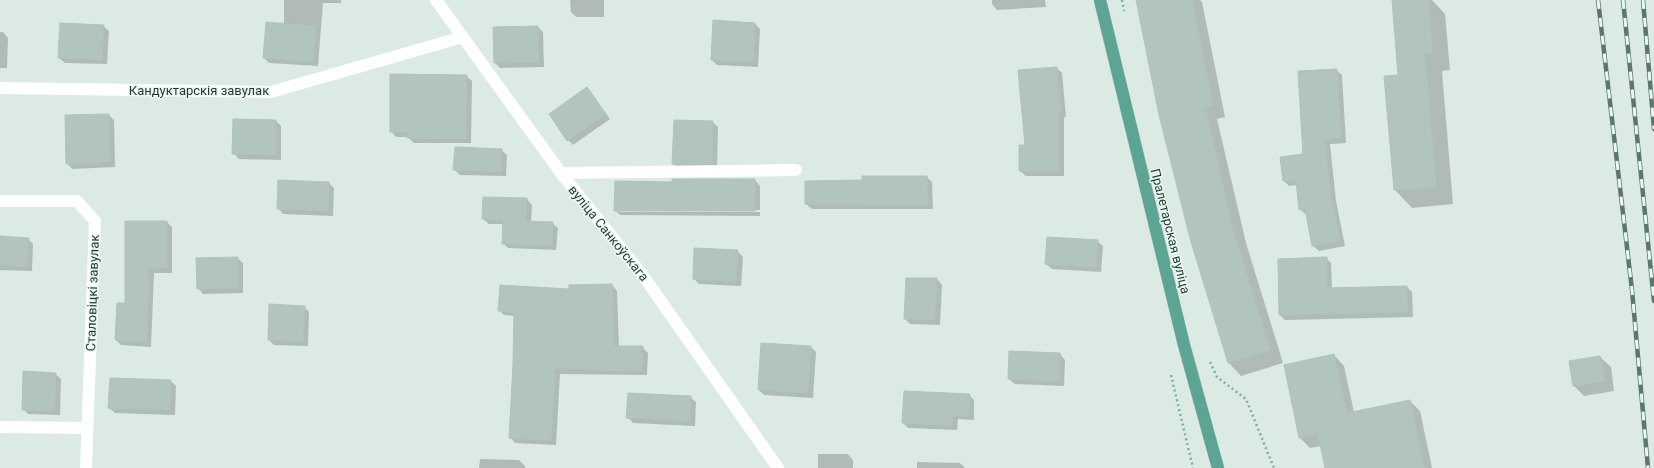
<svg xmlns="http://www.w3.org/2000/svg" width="1654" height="468" font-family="Roboto,sans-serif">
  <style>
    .shadow { fill: #0003 }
    .building { fill: #b2c5bd; stroke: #aec4bc }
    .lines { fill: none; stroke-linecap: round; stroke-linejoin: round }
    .major-casing { stroke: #bbc4c2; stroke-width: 13 }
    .path { stroke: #7ab1a1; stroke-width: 2.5; stroke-dasharray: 2 3; stroke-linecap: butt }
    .minor { stroke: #fff; stroke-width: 12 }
    .major { stroke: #5ca493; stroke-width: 12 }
    .rail-casing { stroke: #57776f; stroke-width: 4.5 }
    .rail { stroke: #edf7f2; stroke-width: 3; stroke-dasharray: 9; stroke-linecap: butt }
    .labels { text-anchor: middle; stroke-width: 3; stroke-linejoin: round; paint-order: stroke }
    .street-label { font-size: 13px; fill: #1d3b33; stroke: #edf7f2 }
  </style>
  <rect width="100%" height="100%" fill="#dceae4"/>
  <!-- shadow -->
  <g class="shadow">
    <path d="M284 0H341V3H323L318 66 269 63 264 58 284 24Z"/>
    <path d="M570 0H604V17H576L571 12Z"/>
    <path d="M992 0H1045L1046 7 997 10 992 4Z"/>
    <path d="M1137 0H1200L1202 2 1225 117 1217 119 1246 243 1283 363 1241 376 1229 363 1192 242Z"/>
    <path d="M1393 0H1432L1445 14 1450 70 1442 71 1453 204 1412 208 1395 190 1399 76Z"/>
    <path d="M755 24 760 29 758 67 717 65 712 60Z"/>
    <path d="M103 26 109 31 107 64 65 63 59 58Z"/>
    <path d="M538 27 543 32 544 67 500 68 495 63Z"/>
    <path d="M0 32H3L8 38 7 68H0Z"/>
    <path d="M1057 68 1062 73 1066 117H1064V176H1026L1020 171 1026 146Z"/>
    <path d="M1336 70 1342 75 1346 143 1330 144 1336 201 1345 246 1319 251 1313 246 1307 214H1305L1300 209 1297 185 1289 186 1284 181 1304 155Z"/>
    <path d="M466 76 472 81 471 143H414L408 137H396L391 131Z"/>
    <path d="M587 88 610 119 573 145 568 140Z"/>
    <path d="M109 115 114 120 115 167 72 169 67 163Z"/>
    <path d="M234 120 276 121 281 126V160L239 159 234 153Z"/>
    <path d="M712 122 718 127 717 168 679 169 673 164Z"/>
    <path d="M501 150 507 155 506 176 460 175 454 169Z"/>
    <path d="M863 177H927L932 182 933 209H812L806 204 863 181Z"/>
    <path d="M755 180 760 186V210H619V212H760V216L620 215 615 210 673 183Z"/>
    <path d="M279 181 329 183 334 188 333 216 283 214 278 208Z"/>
    <path d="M527 199 532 205 531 222 552 223 558 228 556 250 508 248 503 243 504 224H489L483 219Z"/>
    <path d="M167 222 172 227V273H154L151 347 121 345 116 340 118 304H126Z"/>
    <path d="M0 237 28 239 33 244 32 271 0 270Z"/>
    <path d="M1097 241 1103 246 1101 272 1052 269 1046 264Z"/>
    <path d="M737 251 743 257 741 286 699 284 694 279Z"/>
    <path d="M237 258 243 263V293L203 294 198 288Z"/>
    <path d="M1326 258 1331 263 1332 289 1407 287 1412 292 1413 317 1285 320 1280 315Z"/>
    <path d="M937 279 942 285 940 325 910 324 905 319Z"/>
    <path d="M612 285 617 291 619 347H642L648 353 647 375 560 374 556 445 515 443 510 437 514 366 515 316 504 315 499 310 570 290Z"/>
    <path d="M304 307 309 312 308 346 274 345 269 340Z"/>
    <path d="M811 347 816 352 813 398 764 395 759 390Z"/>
    <path d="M1010 353 1060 354 1065 360 1064 386 1015 384 1009 379Z"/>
    <path d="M1334 355 1344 366 1354 412 1410 401 1420 411 1432 468H1326L1321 446 1310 448 1300 438Z"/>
    <path d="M1600 357 1611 367 1614 391 1584 396 1574 386 1570 362Z"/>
    <path d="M55 374 61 379 60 415 28 414 23 409Z"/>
    <path d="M171 381 176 386 175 415 115 413 109 408Z"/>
    <path d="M969 395 974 400V420L958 419 957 430 908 428 903 423Z"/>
    <path d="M690 397 696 402 695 426 633 423 628 417Z"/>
    <path d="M818 454H848L853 460V468H818Z"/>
    <path d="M480 459 519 460 525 466V468H479Z"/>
    <path d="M917 462 960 463 965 468H917Z"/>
  </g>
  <!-- building -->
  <g class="building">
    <path d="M1136 0H1192L1213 105 1205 107 1233 230 1270 350 1228 363 1191 242 1159 115Z"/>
    <path d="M1392 0H1428L1433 53H1425L1436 187 1394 190 1384 76 1398 75Z"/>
    <path d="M713 20 755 23 753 62 711 60Z"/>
    <path d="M266 22 316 26 313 62 263 58Z"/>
    <path d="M60 23 104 25 102 60 58 58Z"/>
    <path d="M538 26 539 62 494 63 493 27Z"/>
    <path d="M1057 67 1061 112H1059V172L1019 171V145H1025L1018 70Z"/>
    <path d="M1337 69 1341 138 1325 139 1331 195 1340 241 1312 246 1305 209 1299 210 1296 180 1283 181 1280 157 1303 154 1298 71Z"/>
    <path d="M390 74 467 75 466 139 407 138 408 132H390Z"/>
    <path d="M587 87 606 114 567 141 549 114Z"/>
    <path d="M109 114 110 162 66 164 65 115Z"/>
    <path d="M233 119 276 120V155L232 154Z"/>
    <path d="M674 120 713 121 712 164H672Z"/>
    <path d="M455 147 502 149 501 172 453 170Z"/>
    <path d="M862 176H927L928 205 805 204V181L862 180Z"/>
    <path d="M672 179H755V211H614L615 181 672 182Z"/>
    <path d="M278 180 329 182 328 211 277 209Z"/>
    <path d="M483 197 527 198 526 221 553 222 552 245 502 244 503 220 482 219Z"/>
    <path d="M125 221H167V268H149L147 342 115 340 117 303H125Z"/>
    <path d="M0 236 29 238 27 267 0 265Z"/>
    <path d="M1047 237 1098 240 1096 268 1045 264Z"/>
    <path d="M694 248 738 250 736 282 693 279Z"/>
    <path d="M238 257V288L197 289 196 258Z"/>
    <path d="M1327 257V288L1407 286 1408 312 1279 315 1278 259Z"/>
    <path d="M906 278H937L935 320 904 319Z"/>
    <path d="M612 284 614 346H643L642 371 555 369 551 440 509 438 513 365 514 312 498 311 500 285 569 289V285Z"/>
    <path d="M269 304 305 306 303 341 268 340Z"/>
    <path d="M761 343 811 346 808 393 758 390Z"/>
    <path d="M1009 351 1060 353 1059 381 1008 379Z"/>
    <path d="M1334 354 1347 413 1410 400 1424 468H1325L1318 434 1299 438 1284 365Z"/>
    <path d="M1600 356 1605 381 1573 386 1569 361Z"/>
    <path d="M23 371 56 373 55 411 22 410Z"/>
    <path d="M110 378 171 380 170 410 108 408Z"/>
    <path d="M904 391 970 394 969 415H953L952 426 902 423Z"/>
    <path d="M628 393 691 396 690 421 626 418Z"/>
  </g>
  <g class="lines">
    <!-- major casing -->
    <g class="major-casing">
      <path id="major" d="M1100 0 1184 345 1218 468"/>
    </g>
    <!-- path -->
    <g class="path">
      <path d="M1122 0 1124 11"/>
      <path d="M1210 362 1217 377 1246 399 1274 468"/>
      <path d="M1171 375 1193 468"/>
    </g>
    <!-- minor -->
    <g class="minor">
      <path d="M436 0 561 173 644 277 778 468"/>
      <path d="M0 88 271 92 463 37"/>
      <path d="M561 173 796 170"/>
      <path d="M0 201H77L95 221 86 468"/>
      <path d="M0 427 87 428"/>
    </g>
    <!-- major -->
    <use href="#major" class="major"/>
    <!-- rail casing -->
    <g class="rail-casing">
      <g id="rail">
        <path d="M1598 0 1632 290 1648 468"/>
        <path d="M1623 0 1654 301"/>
        <path d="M1643 0 1654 129"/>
      </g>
    </g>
    <!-- rail -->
    <use href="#rail" class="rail"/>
  </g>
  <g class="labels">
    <!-- street labels -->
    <g class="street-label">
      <text x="199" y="95">Кандуктарскія завулак</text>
      <text transform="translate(1171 231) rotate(76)" y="5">Пралетарская вуліца</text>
      <text transform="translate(609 233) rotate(51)" y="5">вуліца Санкоўскага</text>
      <text transform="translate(92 293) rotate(-88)" y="5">Сталовіцкі завулак</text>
    </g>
  </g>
</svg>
